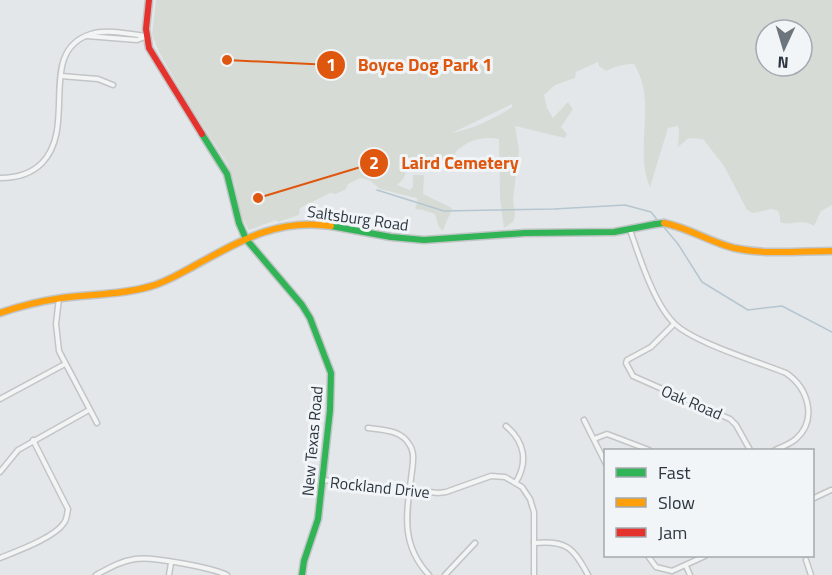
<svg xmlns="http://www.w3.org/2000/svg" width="832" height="575" font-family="'Titillium Web',sans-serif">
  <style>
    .green { fill: #d6dcd5; fill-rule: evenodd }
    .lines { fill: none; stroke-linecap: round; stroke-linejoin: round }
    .stream { stroke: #b5c6d1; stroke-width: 1.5 }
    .street-casing { stroke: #c2c5c7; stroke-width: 7 }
    .fast-casing { stroke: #c2c5c7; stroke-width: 9 }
    .slow-casing { stroke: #c2c5c7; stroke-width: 9 }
    .jam-casing { stroke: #c2c5c7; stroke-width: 9 }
    .street { stroke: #f3f5f5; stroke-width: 4 }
    .fast { stroke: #30b455; stroke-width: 6 }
    .slow { stroke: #ff9f0a; stroke-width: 6 }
    .jam { stroke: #e5322d; stroke-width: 6 }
    .labels { text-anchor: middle; stroke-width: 6; stroke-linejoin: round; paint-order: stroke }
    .street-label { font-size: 16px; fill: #2c3641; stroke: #f2f5f7 }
    .leader { fill: none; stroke: #df570f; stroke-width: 2 }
    .callout-dot { fill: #df570f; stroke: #f2f5f7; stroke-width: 2 }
    .mark-label { font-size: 18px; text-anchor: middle; font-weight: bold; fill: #fff }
    .callout-label { font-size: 18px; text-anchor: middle; font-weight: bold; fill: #df570f; stroke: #f2f5f7; stroke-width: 6; stroke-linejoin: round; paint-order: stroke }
  </style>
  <rect width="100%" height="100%" fill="#e4e7e9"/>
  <!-- green -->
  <path class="green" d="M156 0H832V205L821 211 814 226C800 217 793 227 780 222V216L778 211 772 209 753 213 747 210 724 166 703 139 689 138 678 147 679 130 678 126 668 128 650 187C633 148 658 102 634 64 623 64 616 66 606 71L599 66 598 62 576 72 575 78 555 85 544 95 547 108 553 118 568 102 573 109 561 127 567 134 565 138 515 126 519 151 513 199 515 215 513 222 504 228 500 198 499 139C482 136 467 140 455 153L458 162C446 165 437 157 424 157 420 157 414 160 410 161L403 179 397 185 410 190 413 187V175H424L423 194 452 208C450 217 445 222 443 231L439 227 435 214 423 210 415 209 418 199 416 198 380 189 369 180 360 178 348 184 346 189 336 194 330 193 300 208 299 215 278 222 276 220 249 230 239 212 235 185 227 163 188 103 159 52 152 35ZM766 30H802V66H766ZM512 104V107C494 119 473 129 452 133Z"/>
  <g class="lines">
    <!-- stream -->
    <g class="stream">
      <path d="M377 190 444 211 554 209 625 205 651 212 659 222"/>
      <path d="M662 225 678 244 702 282 748 310 782 306 832 332"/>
    </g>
    <!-- street casing -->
    <g class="street-casing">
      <g id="street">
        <path d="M87 36 137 40 145 37"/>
        <path d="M61 76 98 79 113 85"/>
        <path d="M0 178C16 178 31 174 42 163 78 126 36 51 91 34 107 29 130 34 146 36"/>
        <path d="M630 230C639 256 654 303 673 322 691 342 759 362 786 373 808 388 818 419 796 439 790 444 782 447 775 450"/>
        <path d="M59 298 56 324 59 351 97 423"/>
        <path d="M674 324 651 347 627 360 626 363 633 376 730 419 736 425 750 450"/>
        <path d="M0 399 65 364"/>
        <path d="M584 420 606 464"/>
        <path d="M506 426C525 442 528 462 516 482"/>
        <path d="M368 428C383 430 401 430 409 444 415 452 413 462 412 471 407 511 399 543 429 575"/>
        <path d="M594 439 607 434 649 450"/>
        <path d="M0 472 18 450 89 410"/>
        <path d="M323 480 438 493 446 492 491 476 505 477 522 487 530 499 534 512V575"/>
        <path d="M812 499 831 490"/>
        <path d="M534 543C566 540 573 547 588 575"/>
        <path d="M648 556 656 567 672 571 705 556"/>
        <path d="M0 558C17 551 54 538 64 523 67 519 67 514 68 509L33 440"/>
        <path d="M806 560 811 575"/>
        <path d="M686 566 690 575"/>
        <path d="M96 575C109 568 121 561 135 559 152 556 212 568 227 575"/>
        <path d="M169 575 171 563"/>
        <path d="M445 575 475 543"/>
      </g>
    </g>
    <!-- fast casing -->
    <g class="fast-casing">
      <g id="fast">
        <path d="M202 134 227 174 239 223 246 239"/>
        <path d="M656 224 664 223"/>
        <path d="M331 226 391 237 424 240 525 233 614 232 656 224"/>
        <path d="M246 239 302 305 310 318 331 373 330 410 318 519 304 561 302 575"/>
      </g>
    </g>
    <!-- slow casing -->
    <g class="slow-casing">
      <g id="slow">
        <path d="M664 223C689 228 710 242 734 248 766 255 800 251 832 251"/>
        <path d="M0 313C20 306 41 301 62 298 91 294 120 295 148 287 165 283 179 274 194 266 240 241 277 218 331 226"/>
      </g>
    </g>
    <!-- jam casing -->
    <g class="jam-casing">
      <path id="jam" d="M149 0 146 29 149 48 202 134"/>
    </g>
    <!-- street -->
    <use href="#street" class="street"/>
    <!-- fast -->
    <use href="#fast" class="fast"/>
    <!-- slow -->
    <use href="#slow" class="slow"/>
    <!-- jam -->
    <use href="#jam" class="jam"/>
  </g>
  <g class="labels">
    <!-- street labels -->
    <g class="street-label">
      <text transform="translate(358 218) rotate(8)" y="6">Saltsburg Road</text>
      <text transform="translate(692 402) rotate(23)" y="6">Oak Road</text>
      <text transform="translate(312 441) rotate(-85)" y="6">New Texas Road</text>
      <text transform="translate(380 487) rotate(6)" y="6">Rockland Drive</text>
    </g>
  </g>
  <!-- callouts -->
  <path class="leader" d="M227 60L331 65M258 198L374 163"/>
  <g class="callout-dot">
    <circle cx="227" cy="60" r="6"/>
    <circle cx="258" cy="198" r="6"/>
    <circle cx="331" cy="65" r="15"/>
    <circle cx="374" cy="163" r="15"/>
  </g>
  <g class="mark-label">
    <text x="331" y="71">1</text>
    <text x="374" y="169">2</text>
  </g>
  <g class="callout-label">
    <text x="425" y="71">Boyce Dog Park 1</text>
    <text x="460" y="169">Laird Cemetery</text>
  </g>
  <!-- legend -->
  <rect x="604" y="449" width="210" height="108" fill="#f2f5f7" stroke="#a3a9ae" stroke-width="1.5"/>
  <rect x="616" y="468" width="30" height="9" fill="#30b455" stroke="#a3a9ae" stroke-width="1.5"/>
  <text x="658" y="479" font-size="18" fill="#2c3641">Fast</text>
  <rect x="616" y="498" width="30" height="9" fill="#ff9f0a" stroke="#a3a9ae" stroke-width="1.5"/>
  <text x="658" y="509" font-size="18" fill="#2c3641">Slow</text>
  <rect x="616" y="528" width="30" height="9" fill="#e5322d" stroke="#a3a9ae" stroke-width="1.5"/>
  <text x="658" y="539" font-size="18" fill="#2c3641">Jam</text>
  <!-- north arrow -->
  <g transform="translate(784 48) rotate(184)"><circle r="28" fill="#f2f5f7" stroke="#a3a9ae" stroke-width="1.5"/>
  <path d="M0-4.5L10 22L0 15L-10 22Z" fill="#6c747c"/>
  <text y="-9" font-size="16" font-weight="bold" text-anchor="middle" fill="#2c3641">N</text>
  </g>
</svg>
